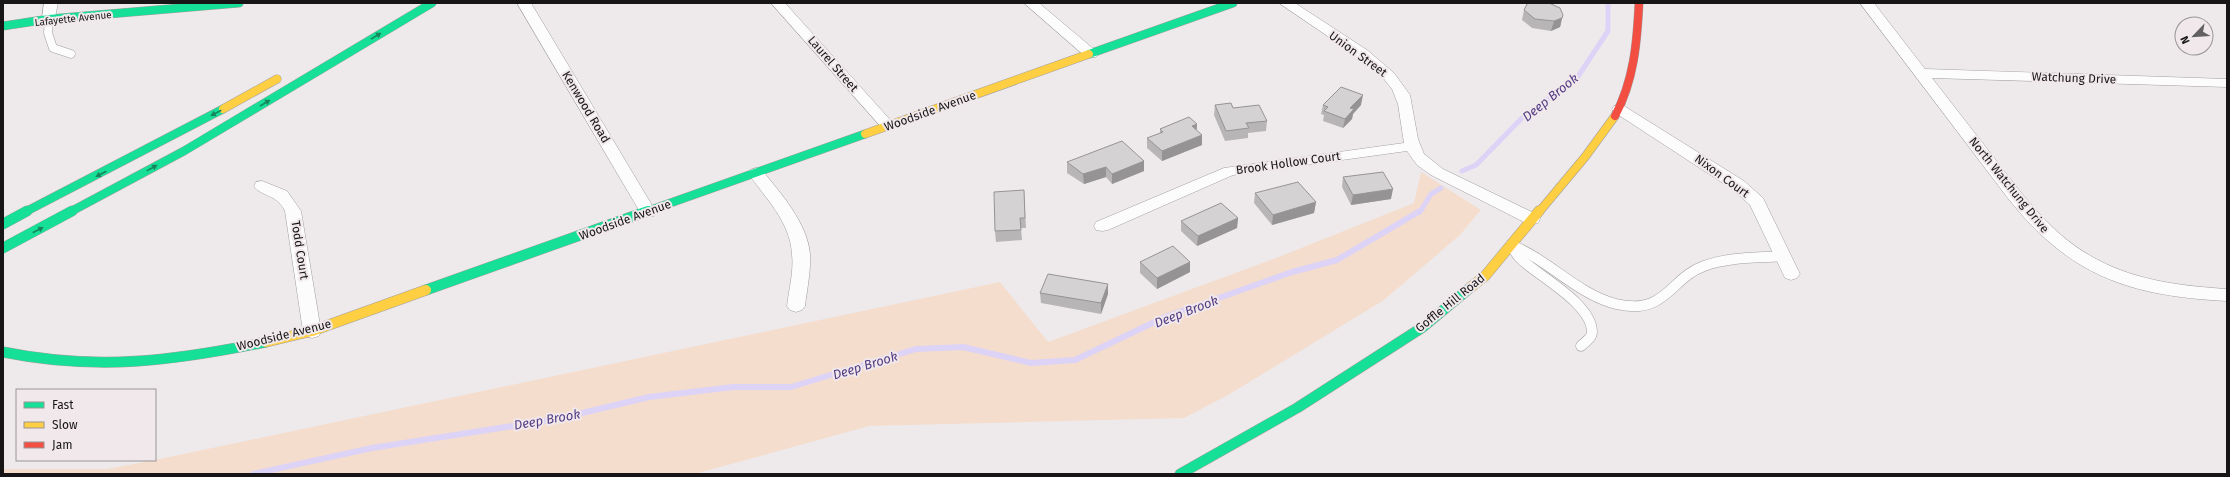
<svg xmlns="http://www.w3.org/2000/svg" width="2230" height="477" font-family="'Fira Sans',sans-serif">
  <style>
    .green { fill: #f4ddcd }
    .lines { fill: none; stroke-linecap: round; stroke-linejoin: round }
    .stream-far1 { stroke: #dcd3f6; stroke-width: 5 }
    .stream { stroke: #dcd3f6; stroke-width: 6 }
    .lane-far1-casing { stroke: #a29fa0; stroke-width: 9 }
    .lane-casing { stroke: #a29fa0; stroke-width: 11 }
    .street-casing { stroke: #a29fa0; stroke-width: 1 }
    .fast-far1-casing { stroke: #a29fa0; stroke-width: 9 }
    .fast-casing { stroke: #a29fa0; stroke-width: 11 }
    .slow-far1-casing { stroke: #a29fa0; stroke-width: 9 }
    .slow-casing { stroke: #a29fa0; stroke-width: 11 }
    .jam-casing { stroke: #a29fa0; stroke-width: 9 }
    .lane-far1 { stroke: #fcfcfc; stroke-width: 8 }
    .lane { stroke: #fcfcfc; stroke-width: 10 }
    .street { fill: #fcfcfc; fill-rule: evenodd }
    .fast-far1 { stroke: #16e098; stroke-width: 8 }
    .fast { stroke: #16e098; stroke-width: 10 }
    .slow-far1 { stroke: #ffcf43; stroke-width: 8 }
    .slow { stroke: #ffcf43; stroke-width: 10 }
    .jam { stroke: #f24e42; stroke-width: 8 }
    .wall { fill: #b7b5b6 }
    .shaded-wall { fill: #959394 }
    .building { fill: #d5d2d4; stroke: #959394 }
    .oneway { fill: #16855e }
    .labels { text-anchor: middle; stroke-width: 4; stroke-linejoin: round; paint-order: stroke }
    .far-street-label { font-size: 10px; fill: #171516; stroke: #f0e8eb }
    .street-label { font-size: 12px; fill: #171516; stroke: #f0e8eb }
    .water-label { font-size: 13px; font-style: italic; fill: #533c84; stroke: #f0e8eb }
  </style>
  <rect width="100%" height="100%" fill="#eeeaec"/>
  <!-- green -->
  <path class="green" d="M1421 172 1481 210 1460 235 1384 300 1228 395 1184 418 869 426 695 474H3V469H107L155 460 1000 282 1048 342 1276 258 1414 203Z"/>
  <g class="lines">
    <!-- stream-far1 -->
    <g class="stream-far1">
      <path d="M1462 171 1476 165 1522 118 1577 78 1608 31V3"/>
      <path d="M1420 212 1431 194 1441 188"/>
    </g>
    <!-- stream -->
    <path class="stream" d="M253 474 372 448 557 419 649 397 733 387H791L916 349 963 347 1031 363 1075 360 1165 317 1292 272 1337 260 1420 211"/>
    <!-- lane-far1 casing -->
    <g class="lane-far1-casing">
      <path id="lane-far1" d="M49 19 48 33 53 48 71 54"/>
    </g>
    <!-- lane casing -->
    <g class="lane-casing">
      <g id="lane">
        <path d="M1511 245C1549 260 1577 294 1616 304 1666 316 1670 278 1704 266 1729 257 1756 258 1782 256"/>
        <path d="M1511 245C1514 250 1517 256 1522 260 1540 277 1592 304 1592 332 1592 338 1585 342 1581 346"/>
      </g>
    </g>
    <!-- street casing -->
    <g class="street-casing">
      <g id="street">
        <path d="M44 3H58L54 22H44L42 19Z"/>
        <path d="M517 3H531L656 212 654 216H642L640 212Z"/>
        <path d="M771 3H785L893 123 896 126 893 129H883Z"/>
        <path d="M1024 3H1039L1096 51 1098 54 1096 57H1086Z"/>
        <path d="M1279 3H1295L1367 50 1394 73 1410 95 1418 139 1424 154 1443 169 1538 215 1540 219 1538 223 1532 224 1526 223 1431 175 1417 165 1407 151 1233 175 1108 230 1102 231 1096 230 1094 226 1096 222 1224 168 1404 143 1398 104 1392 89 1384 79 1357 56Z"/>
        <path d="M1860 3H1874L1925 69 2227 79V87L1932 78C1953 105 1974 132 1995 159 2025 198 2053 237 2098 260 2138 281 2182 286 2227 289V301C2129 296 2069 276 2007 197Z"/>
        <path d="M1619 105 1624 106 1744 181 1763 198 1800 274 1797 278 1791 280 1785 278 1750 205 1732 189 1614 112 1612 109 1614 106Z"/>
        <path d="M756 168 762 170C781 194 807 222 810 254 811 271 807 289 805 306L802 310 796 312 790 310 787 306C789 289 794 271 792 254 790 221 765 198 748 173L750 170Z"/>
        <path d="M262 181 287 191 301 211 321 331 319 336 312 338 305 336 303 331 285 211C276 193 261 197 254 186L256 182Z"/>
      </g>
    </g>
    <!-- fast-far1 casing -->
    <g class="fast-far1-casing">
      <g id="fast-far1">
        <path d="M3 26 49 19 239 3"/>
        <path d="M1089 54 1233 3"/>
        <path d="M25 212 223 109"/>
        <path d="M70 212 184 151 432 3"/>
        <path d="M645 212 865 134"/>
      </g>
    </g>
    <!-- fast casing -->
    <g class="fast-casing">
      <g id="fast">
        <path d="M3 224 27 211"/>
        <path d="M3 248 72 211"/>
        <path d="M426 290 648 211"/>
        <path d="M3 352C97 371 173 361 266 342"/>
        <path d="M1180 474 1297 408 1423 327 1471 287"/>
      </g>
    </g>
    <!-- slow-far1 casing -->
    <g class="slow-far1-casing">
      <g id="slow-far1">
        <path d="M223 109 277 79"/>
        <path d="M865 134 1089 54"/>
        <path d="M1539 212 1585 157 1615 116"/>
      </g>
    </g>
    <!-- slow casing -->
    <g class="slow-casing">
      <g id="slow">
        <path d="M1471 287 1485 276 1539 211"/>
        <path d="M266 342 312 331 426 290"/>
      </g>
    </g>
    <!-- jam casing -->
    <g class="jam-casing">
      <path id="jam" d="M1615 116C1634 80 1637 43 1639 3"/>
    </g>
    <!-- lane-far1 -->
    <use href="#lane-far1" class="lane-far1"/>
    <!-- lane -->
    <use href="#lane" class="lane"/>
    <!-- street -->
    <use href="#street" class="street"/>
    <!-- fast-far1 -->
    <use href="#fast-far1" class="fast-far1"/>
    <!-- fast -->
    <use href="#fast" class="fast"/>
    <!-- slow-far1 -->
    <use href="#slow-far1" class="slow-far1"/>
    <!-- slow -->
    <use href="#slow" class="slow"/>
    <!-- jam -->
    <use href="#jam" class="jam"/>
  </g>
  <!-- wall -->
  <g class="wall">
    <path d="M1524 10 1561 24 1560 27 1551 31 1532 28 1522 20Z"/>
    <path d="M1215 105 1233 108 1267 121 1266 131 1248 133V138L1225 141 1214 115Z"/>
    <path d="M1323 105H1361L1353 114 1352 119 1343 128 1323 121 1324 115 1321 114Z"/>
    <path d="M1197 124V130L1202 145 1162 161 1147 148V138L1160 133V129Z"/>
    <path d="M1144 161V171L1112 184 1106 177 1084 184 1067 173V162Z"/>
    <path d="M1343 177 1391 199 1351 205 1342 187Z"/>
    <path d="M1024 190 1026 228H1021L1022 240 996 242 995 231Z"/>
    <path d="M1255 193 1316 202 1314 213 1272 225 1254 203Z"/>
    <path d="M1238 218 1237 228 1197 246 1181 231V221Z"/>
    <path d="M1140 262H1190V272L1157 289 1140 273Z"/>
    <path d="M1108 284V294L1101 314 1041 303 1040 293Z"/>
  </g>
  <!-- shaded-wall -->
  <g class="shaded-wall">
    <path d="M1563 15 1560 27 1551 31 1554 21Z"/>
    <path d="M1363 95 1361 105 1353 114 1352 119 1343 128 1345 119 1350 108Z"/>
    <path d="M1197 124 1196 134 1192 126Z"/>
    <path d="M1202 135V145L1162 161V151Z"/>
    <path d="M1144 161V171L1112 184V174Z"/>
    <path d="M1106 167V177L1084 184 1083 174Z"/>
    <path d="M1393 189 1391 199 1351 205 1353 195Z"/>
    <path d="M1316 202 1314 213 1272 225 1273 215Z"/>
    <path d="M1238 218 1237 228 1197 246 1198 236Z"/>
    <path d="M1190 262V272L1157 289V278Z"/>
    <path d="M1108 284V294L1101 314V303Z"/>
  </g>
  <!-- building -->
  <g class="building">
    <path d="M1530 3H1549L1560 8 1563 15 1562 18 1554 21 1535 19 1524 10 1527 4Z"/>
    <path d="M1341 87 1363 95 1350 108 1354 109 1345 119 1324 111 1328 107 1323 105Z"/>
    <path d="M1231 103 1233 108 1259 105 1267 121 1246 123 1249 128 1226 131 1215 105Z"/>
    <path d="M1189 117 1197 124 1192 126 1202 135 1162 151 1147 138 1163 132 1160 129Z"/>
    <path d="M1122 141 1144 161 1112 174 1106 167 1083 174 1067 162Z"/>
    <path d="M1383 172 1393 189 1353 195 1343 177Z"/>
    <path d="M1298 182 1316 202 1273 215 1255 193Z"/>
    <path d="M1024 190 1025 218H1020L1021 230 995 231 994 192Z"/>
    <path d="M1221 203 1238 218 1198 236 1181 221Z"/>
    <path d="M1173 246 1190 262 1157 278 1140 262Z"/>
    <path d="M1048 274 1108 284 1101 303 1040 293Z"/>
  </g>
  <!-- one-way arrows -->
  <defs><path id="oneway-solid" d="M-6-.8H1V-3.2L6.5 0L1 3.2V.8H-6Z"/></defs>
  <g class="oneway">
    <use href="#oneway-solid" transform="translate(376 36) rotate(-31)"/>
    <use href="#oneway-solid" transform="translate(265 103) rotate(-31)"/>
    <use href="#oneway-solid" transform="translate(216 113) rotate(152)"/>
    <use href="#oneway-solid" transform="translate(152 168) rotate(-29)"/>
    <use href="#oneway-solid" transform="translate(101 174) rotate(152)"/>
    <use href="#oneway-solid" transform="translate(38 230) rotate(-28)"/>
  </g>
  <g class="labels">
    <!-- far-street labels -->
    <g class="far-street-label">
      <text transform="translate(73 18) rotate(-6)" y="4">Lafayette Avenue</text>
    </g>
    <!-- street labels -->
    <g class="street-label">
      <text transform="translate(1358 54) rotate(36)" y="4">Union Street</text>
      <text transform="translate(833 64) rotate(49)" y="4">Laurel Street</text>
      <text transform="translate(2074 78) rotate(2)" y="4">Watchung Drive</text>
      <text transform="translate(586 107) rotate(59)" y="4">Kenwood Road</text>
      <text transform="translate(930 111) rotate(-20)" y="4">Woodside Avenue</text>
      <text transform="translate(1288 163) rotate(-8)" y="4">Brook Hollow Court</text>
      <text transform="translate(1722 176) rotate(36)" y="4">Nixon Court</text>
      <text transform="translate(2009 185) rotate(51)" y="4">North Watchung Drive</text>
      <text transform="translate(625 220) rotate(-20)" y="4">Woodside Avenue</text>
      <text transform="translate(300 250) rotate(81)" y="4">Todd Court</text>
      <text transform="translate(1450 303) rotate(-39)" y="4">Goffle Hill Road</text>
      <text transform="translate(284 335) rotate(-14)" y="4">Woodside Avenue</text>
    </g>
    <!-- water labels -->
    <g class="water-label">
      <text transform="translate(1550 97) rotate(-39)" y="5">Deep Brook</text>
      <text transform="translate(1186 311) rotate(-21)" y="5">Deep Brook</text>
      <text transform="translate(865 365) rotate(-17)" y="5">Deep Brook</text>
      <text transform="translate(547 419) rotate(-10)" y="5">Deep Brook</text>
    </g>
  </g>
  <!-- border -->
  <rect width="2230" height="477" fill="none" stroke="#171516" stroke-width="8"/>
  <!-- legend -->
  <rect x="16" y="389" width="140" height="72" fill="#f0e8eb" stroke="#999496"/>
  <rect x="24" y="402" width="20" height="6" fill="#16e098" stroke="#999496"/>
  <text x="52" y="409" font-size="12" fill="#171516">Fast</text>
  <rect x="24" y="422" width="20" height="6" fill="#ffcf43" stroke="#999496"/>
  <text x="52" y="429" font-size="12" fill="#171516">Slow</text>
  <rect x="24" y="442" width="20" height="6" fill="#f24e42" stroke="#999496"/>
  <text x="52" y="449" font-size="12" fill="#171516">Jam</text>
  <!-- north arrow -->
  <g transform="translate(2194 36) rotate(245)"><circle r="19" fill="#f0e8eb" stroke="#999496"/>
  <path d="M0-3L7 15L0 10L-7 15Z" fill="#626061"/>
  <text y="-6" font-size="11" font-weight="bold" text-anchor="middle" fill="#171516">N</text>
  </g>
</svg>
